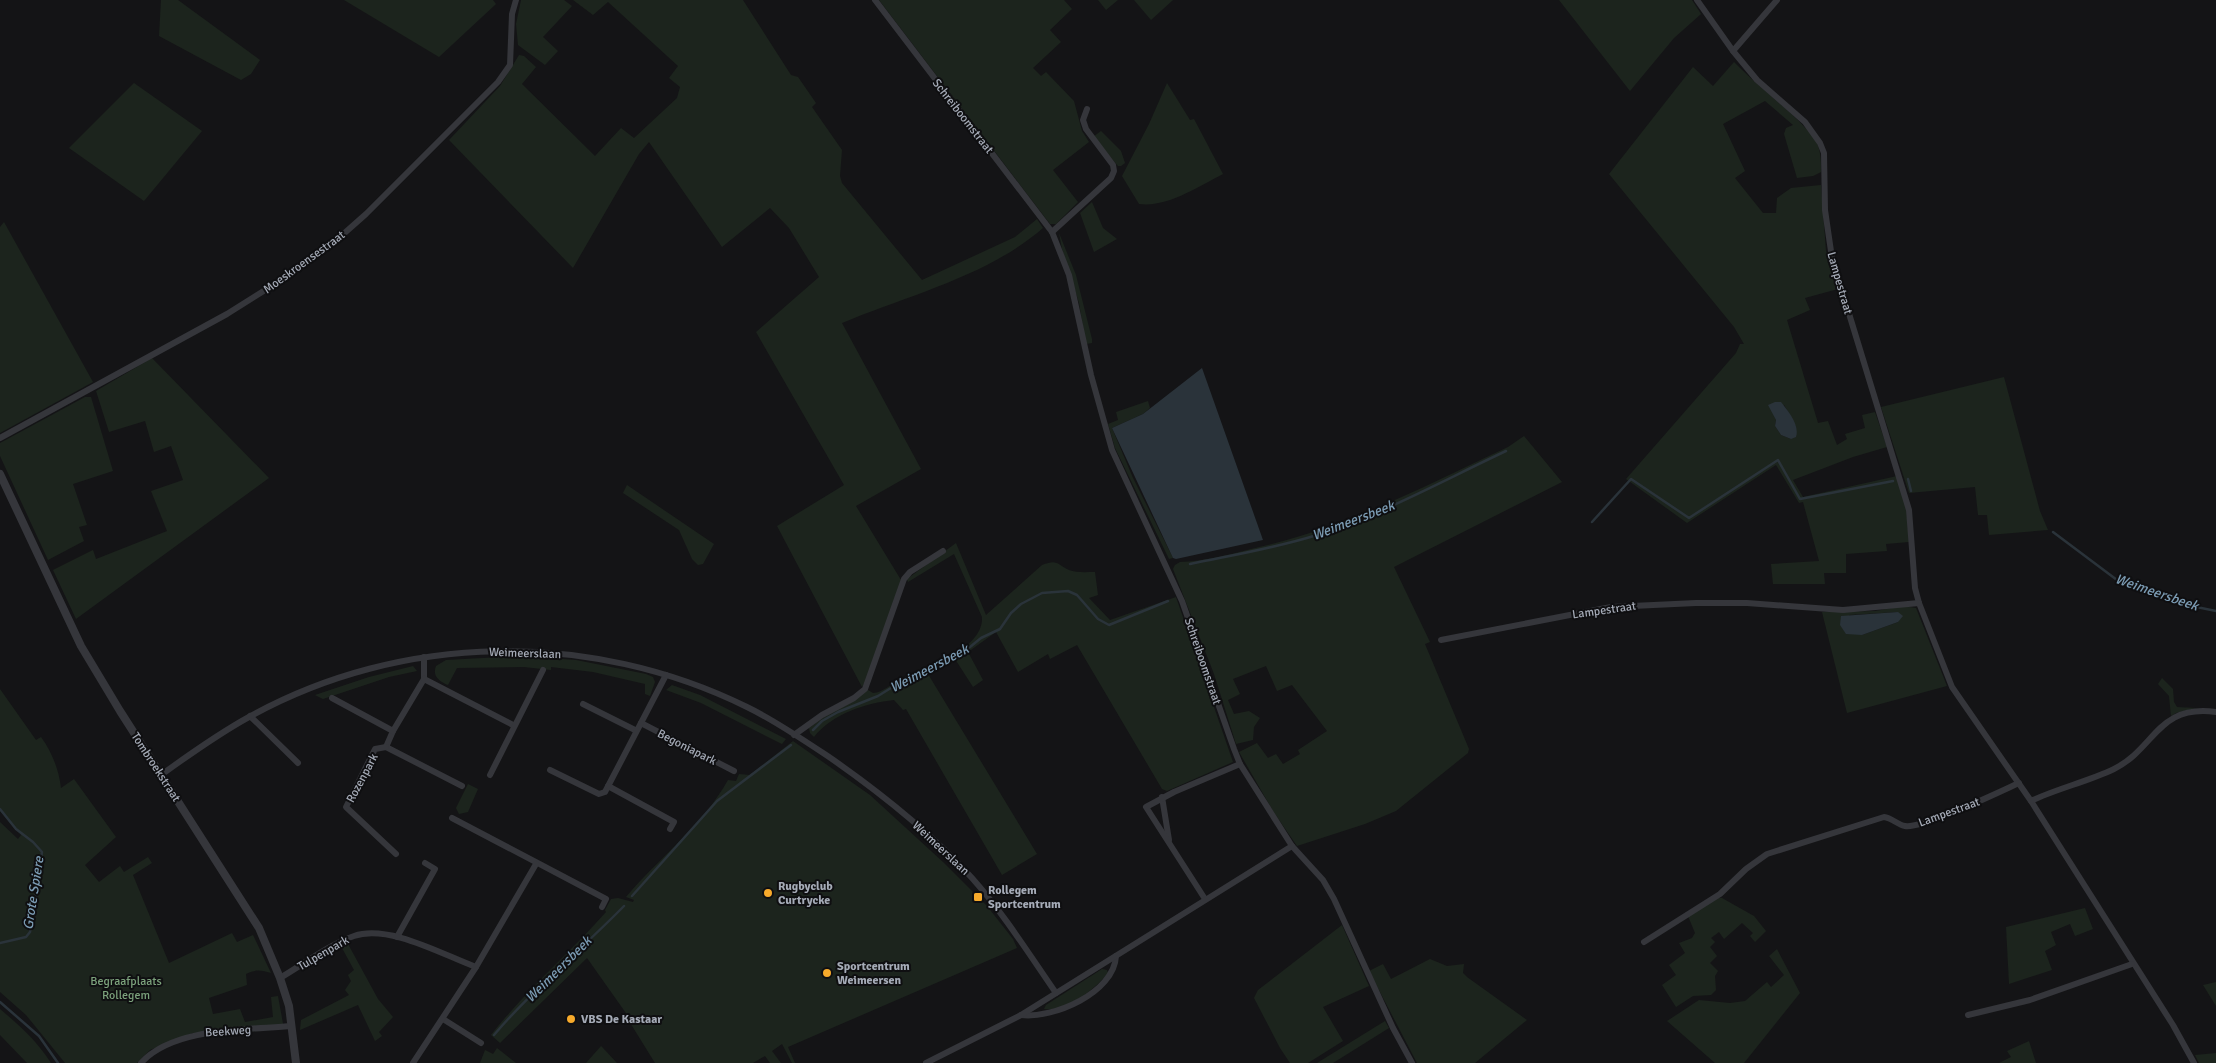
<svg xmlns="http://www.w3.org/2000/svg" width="2216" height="1063" font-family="Signika,sans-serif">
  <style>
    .green { fill: #1c241d; fill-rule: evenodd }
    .water { fill: #2a333a }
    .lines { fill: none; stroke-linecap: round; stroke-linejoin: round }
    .stream { stroke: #2a333a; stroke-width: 2.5 }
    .minor { stroke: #35363b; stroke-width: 6 }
    .tertiary { stroke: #35363b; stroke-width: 8 }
    .poi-dot { fill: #f7aa2b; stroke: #0f0f11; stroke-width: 2 }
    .labels { text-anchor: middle; stroke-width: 4; stroke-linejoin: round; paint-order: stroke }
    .street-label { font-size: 12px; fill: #a5abb7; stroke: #0f0f11 }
    .poi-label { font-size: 12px; font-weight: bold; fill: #a5abb7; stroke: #0f0f11; text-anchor: start }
    .park-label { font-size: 12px; fill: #7ca27c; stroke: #0f0f11 }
    .water-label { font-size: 14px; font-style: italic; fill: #7b9bb3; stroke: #0f0f11 }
  </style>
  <rect width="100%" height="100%" fill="#141416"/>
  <!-- green -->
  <g class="green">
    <path d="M161 0H178L260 60 251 74 241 80 159 36Z"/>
    <path d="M344 0H493L496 4 439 57Z"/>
    <path d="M521 0H564L572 6 543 37 558 51 545 65 518 45 516 24Z"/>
    <path d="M573 0H743L791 75 798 77 816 103 812 107 842 150 840 176 842 183 922 280 1015 237 1037 219 1043 228C988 276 909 295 842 323L921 469 856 506 901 580 866 682 862 687 777 526 844 485 756 332 819 277 789 228 770 208 722 247 649 142 639 154 573 268 449 140 500 86 519 55 524 56 536 67 522 84 595 156 621 128 634 138 677 98 680 87 669 78 678 66 608 2 593 15Z"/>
    <path d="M879 0H1064L1072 9 1050 30 1061 42 1033 68 1041 76 1046 72 1074 101 1082 131 1089 142 1053 170 1078 202 1056 224H1050Z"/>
    <path d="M1098 0H1118L1106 10Z"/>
    <path d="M1134 0H1173L1151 20Z"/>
    <path d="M1559 0H1692L1701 14 1674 38 1630 91Z"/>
    <path d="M1734 62C1757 86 1799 116 1816 141 1821 150 1821 162 1821 172L1813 176 1797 178 1784 134 1786 128 1793 125 1765 101 1723 124 1745 171 1735 178 1763 213H1776L1777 198 1791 188 1821 185 1826 251 1838 289 1805 298 1810 310 1787 320 1818 423 1828 421 1837 445 1847 439 1845 434 1865 428 1862 415 1875 412 1887 447 1853 457 1793 480 1803 497 1897 476 1906 506 1909 542 1886 544 1887 551 1846 554V573H1824L1825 584H1773L1771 564 1819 561 1803 502 1799 503 1776 465 1687 523 1626 479 1736 353 1740 344H1744L1734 327 1609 174 1693 67 1713 86ZM1784 405 1792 419 1791 439 1781 435 1775 426 1776 420 1773 413Z"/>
    <path d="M134 83 202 131 144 201 69 148Z"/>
    <path d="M1167 83 1190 120 1194 119 1223 174C1199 186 1167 208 1139 204L1122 176 1149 124Z"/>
    <path d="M1101 131 1121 151 1125 163 1121 166H1118L1093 137Z"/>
    <path d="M1092 202 1103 228 1117 239 1094 252 1080 213Z"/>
    <path d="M4 222 93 382 0 433V227Z"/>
    <path d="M1059 233 1076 275 1092 339V343L1086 344 1079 303 1062 249Z"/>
    <path d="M152 358 269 478 76 619 53 570 93 550 96 559 167 531 151 491 183 480 171 446 154 452 145 421 109 432 96 391Z"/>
    <path d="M2004 377 2040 511 2048 530 1989 535 1987 515H1978L1975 487 1909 493 1881 407Z"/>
    <path d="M85 397H91L113 471 73 484 87 525 79 527 84 541 48 560 0 456V443Z"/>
    <path d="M1148 401 1150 408 1143 414 1112 428 1133 478 1173 558 1169 559 1115 448 1108 424 1118 420 1116 412Z"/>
    <path d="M1524 436 1562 482 1394 567 1430 642 1425 644 1469 749 1468 753 1396 811 1365 824 1297 846 1273 811 1239 752 1257 743 1268 758 1276 754 1283 764 1300 754 1298 750 1327 731 1292 685 1277 691 1266 666 1233 679 1240 694 1228 700 1234 714 1249 711 1260 718 1254 727 1253 740 1236 744 1214 674 1173 569 1175 565 1180 562C1204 561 1228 555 1251 549 1346 528 1421 488 1508 447Z"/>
    <path d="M627 485 714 544 703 564 698 565 692 559 679 530 623 493Z"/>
    <path d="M956 543 986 615 1042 565C1058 559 1056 564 1069 570 1076 573 1087 572 1095 572L1098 595 1089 598 1110 620 1176 597 1233 762 1167 791 1162 789 1077 645 1050 659 1048 654 1018 672 996 632 968 652 983 680 973 687 955 659 928 674 1037 854 1002 875 906 709 903 710 894 700C866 703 832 714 814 737L810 733 809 728 830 713 868 690 873 693C883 692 889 686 897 681 919 668 984 652 982 617L954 554 908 582 907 579Z"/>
    <path d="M1903 606 1916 608 1947 686 1847 713 1822 612 1875 611ZM1898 612V622L1862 635 1849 615Z"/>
    <path d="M520 656 576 660 646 674 653 677 655 682 650 696 645 694V684L593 672 551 667V670L524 667 457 668 448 685C439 681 432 676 436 666L446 660Z"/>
    <path d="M413 666 417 671 389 677 323 699 315 695 369 677Z"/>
    <path d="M2162 678 2173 689 2174 702 2177 707 2196 708 2176 713 2171 716 2169 696 2158 684Z"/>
    <path d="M672 685 700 695 786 739 782 744 701 703 666 690Z"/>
    <path d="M0 689 36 740 41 737C52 752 59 770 61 788L74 779 116 837 85 865 99 882 120 866 124 872 148 857 152 863 133 875 169 963 232 933 237 942 253 935 271 973C261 970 256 969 246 974L247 985 209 998 213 1014 240 1009 245 1022 273 1017 271 997 278 996 284 1029 199 1036 193 1033 150 1050 137 1063H65L26 1015 0 992V822L18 839 21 835 0 811ZM40 862 44 863 39 885H33Z"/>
    <path d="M793 741 870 795 943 862 987 906 1013 939 1017 948 788 1047 795 1063H792L782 1044 772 1051 781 1063H770L765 1056 753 1063H655L629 1021 628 1016 587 958 500 1043 491 1035C526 990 569 954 606 912L605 910 611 899 618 898 633 902 634 900 626 897C659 858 703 825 728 780L736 781 739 774 750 775Z"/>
    <path d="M468 784 478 789 468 812 459 814 456 808Z"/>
    <path d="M1717 898H1722L1754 916 1766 931 1755 942 1750 936 1753 933 1742 923 1724 939 1719 932 1711 938 1715 942 1710 947 1717 956 1710 963 1718 971 1715 976 1716 990 1711 995 1693 996 1676 1007 1662 985 1676 975 1669 965 1685 953 1679 943 1692 938 1695 933 1688 916Z"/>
    <path d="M2085 908 2093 929 2075 936 2070 924 2051 932 2056 945 2045 951 2052 970 2009 984 2006 927Z"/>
    <path d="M1342 925 1369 986 1323 1007 1343 1041 1308 1063H1290L1280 1048 1254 998 1258 990Z"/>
    <path d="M348 944 378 999 393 1017 379 1032 382 1036 375 1041 358 1005 300 1030 301 1020 349 995 345 990 351 981 348 975 354 970 342 948Z"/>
    <path d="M1777 949 1800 993 1744 1063H1715L1667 1021 1699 1000 1730 1003 1745 1001 1767 982 1771 987 1784 975 1769 956Z"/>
    <path d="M1430 959 1447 966 1464 964 1463 973 1467 977 1527 1020 1475 1063H1417L1369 971 1383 964 1391 979Z"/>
    <path d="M1102 969 1107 970 1108 973C1095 989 1067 1012 1044 1009L1046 1005Z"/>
    <path d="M2216 982V1006L2203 985Z"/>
    <path d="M0 1009C19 1025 37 1041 51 1063H27L0 1035Z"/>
    <path d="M1385 1021 1389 1028 1333 1063H1317Z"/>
    <path d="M2029 1041 2036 1063H1999L2011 1057 2007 1051Z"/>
    <path d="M601 1046 603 1048 617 1063H586Z"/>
    <path d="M497 1048 516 1063H480L485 1050 493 1054Z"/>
    <path d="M2216 1053V1063H2199L2195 1055Z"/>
  </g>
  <!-- water -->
  <g class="water">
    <path d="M1202 368 1263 540 1176 559 1173 558 1112 428 1143 414Z"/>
    <path d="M1775 402H1781C1788 411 1800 425 1796 437L1791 439 1781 435 1775 426 1776 420 1768 405Z"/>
    <path d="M1898 612 1903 616 1898 622 1862 635 1846 634 1840 625 1841 616Z"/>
  </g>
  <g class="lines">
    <!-- stream -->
    <g class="stream">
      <path d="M1908 479 1911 491"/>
      <path d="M1592 522 1631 479 1689 518 1778 460 1800 499 1893 481"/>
      <path d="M2053 532 2117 580 2187 605 2216 611"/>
      <path d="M1190 564C1233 555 1276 548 1317 535 1383 514 1444 480 1506 451"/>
      <path d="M813 730 822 721 838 712 878 696 899 683 959 656 981 638 1000 629 1011 613 1021 604 1042 593 1068 591 1077 595 1098 619 1109 625 1168 601"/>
      <path d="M0 809 16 829 33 842 42 852 30 932 26 937 0 943"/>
      <path d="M632 896 717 801 791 745"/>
      <path d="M0 1002 39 1036 58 1063"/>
      <path d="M494 1035C534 988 581 950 624 906"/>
    </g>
    <!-- minor -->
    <g class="minor">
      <path d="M875 0 1052 232 1069 275 1091 375 1112 450 1182 601 1234 749 1240 764 1292 846 1323 880 1334 899 1393 1028 1412 1063"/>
      <path d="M1697 0 1733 51 1757 80 1805 122 1820 143 1824 153 1825 210 1832 258 1909 510 1915 588 1919 603 1952 687 2031 801 2173 1025 2194 1063"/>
      <path d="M1733 51 1777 0"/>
      <path d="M1052 232 1111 178 1114 171 1113 165 1086 129 1083 120 1087 109"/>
      <path d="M0 438 227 314 289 275 331 245 366 214 498 82 510 65 512 14 516 0"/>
      <path d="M1441 640 1611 607 1696 603H1747L1843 610 1919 603"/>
      <path d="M424 657V679L393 731 386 747 462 786"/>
      <path d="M424 679 513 725"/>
      <path d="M332 698 393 731"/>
      <path d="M583 704 635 730"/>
      <path d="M250 716 298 763"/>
      <path d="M641 723 734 771"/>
      <path d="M794 735 822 715 854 698 865 689 904 579 910 572 943 551"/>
      <path d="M386 747 375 749 346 807 396 854"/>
      <path d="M550 770 599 794 605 792 666 675"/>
      <path d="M161 775C190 754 218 734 249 717 402 632 591 630 747 707 776 721 805 741 832 759 882 794 931 833 972 878 1004 914 1029 954 1056 993"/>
      <path d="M490 775 543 670"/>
      <path d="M608 786 674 822 670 829"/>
      <path d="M1162 797 1169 840"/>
      <path d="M2031 801C2058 788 2087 782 2114 769 2156 748 2157 704 2216 712"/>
      <path d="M452 818 606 899 602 907"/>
      <path d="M1205 899 1146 807 1174 792 1240 764"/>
      <path d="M397 937 435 869 425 863"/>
      <path d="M1644 942 1720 894 1746 869 1767 854 1884 817C1892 818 1898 825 1905 826 1923 829 1999 792 2019 783"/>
      <path d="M280 978C304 964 328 945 354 936 389 924 443 955 476 967"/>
      <path d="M1021 1015C1053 1019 1114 993 1116 956"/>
      <path d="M1968 1015 2030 1000 2132 964"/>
      <path d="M443 1019 481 1043"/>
      <path d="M141 1063C173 1027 247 1030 292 1026"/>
      <path d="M413 1063 476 967 536 864"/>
      <path d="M926 1063 1021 1015 1292 846"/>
    </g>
    <!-- tertiary -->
    <path class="tertiary" d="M0 474 81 646 120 711 259 928 280 978 289 1006 296 1063"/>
  </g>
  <!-- markers -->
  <g class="poi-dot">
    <circle cx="768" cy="893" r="5"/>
    <rect x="973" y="892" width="10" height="10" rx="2.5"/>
    <circle cx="827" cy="973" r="5"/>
    <circle cx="571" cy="1019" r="5"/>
  </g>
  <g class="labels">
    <!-- street labels -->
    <g class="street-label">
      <text transform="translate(963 116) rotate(52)" y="4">Schreiboomstraat</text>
      <text transform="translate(304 262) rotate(-36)" y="4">Moeskroensestraat</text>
      <text transform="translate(1840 283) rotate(74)" y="4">Lampestraat</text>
      <text transform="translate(1604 610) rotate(-8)" y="4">Lampestraat</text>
      <text transform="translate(525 653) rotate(2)" y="4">Weimeerslaan</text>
      <text transform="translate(1203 661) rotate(71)" y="4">Schreiboomstraat</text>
      <text transform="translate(687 747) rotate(27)" y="4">Begoniapark</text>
      <text transform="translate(156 767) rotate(57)" y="4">Tombroekstraat</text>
      <text transform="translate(362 778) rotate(-62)" y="4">Rozenpark</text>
      <text transform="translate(1949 812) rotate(-20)" y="4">Lampestraat</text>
      <text transform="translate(941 848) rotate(43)" y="4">Weimeerslaan</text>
      <text transform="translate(323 953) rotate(-30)" y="4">Tulpenpark</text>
      <text transform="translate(228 1031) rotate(-4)" y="4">Beekweg</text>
    </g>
    <!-- poi labels -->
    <g class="poi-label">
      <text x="778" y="890">Rugbyclub<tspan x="778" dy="14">Curtrycke</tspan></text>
      <text x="988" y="894">Rollegem<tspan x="988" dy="14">Sportcentrum</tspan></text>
      <text x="837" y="970">Sportcentrum<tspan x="837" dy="14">Weimeersen</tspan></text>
      <text x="581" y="1023">VBS De Kastaar</text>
    </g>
    <!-- park labels -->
    <g class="park-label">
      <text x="126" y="985">Begraafplaats<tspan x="126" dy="14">Rollegem</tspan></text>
    </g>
    <!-- water labels -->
    <g class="water-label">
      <text transform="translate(1353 520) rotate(-21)" y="5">Weimeersbeek</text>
      <text transform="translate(2157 592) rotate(19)" y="5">Weimeersbeek</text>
      <text transform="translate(929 668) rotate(-28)" y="5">Weimeersbeek</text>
      <text transform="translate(33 893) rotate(-81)" y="5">Grote Spiere</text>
      <text transform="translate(558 969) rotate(-45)" y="5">Weimeersbeek</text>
    </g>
  </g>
</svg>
